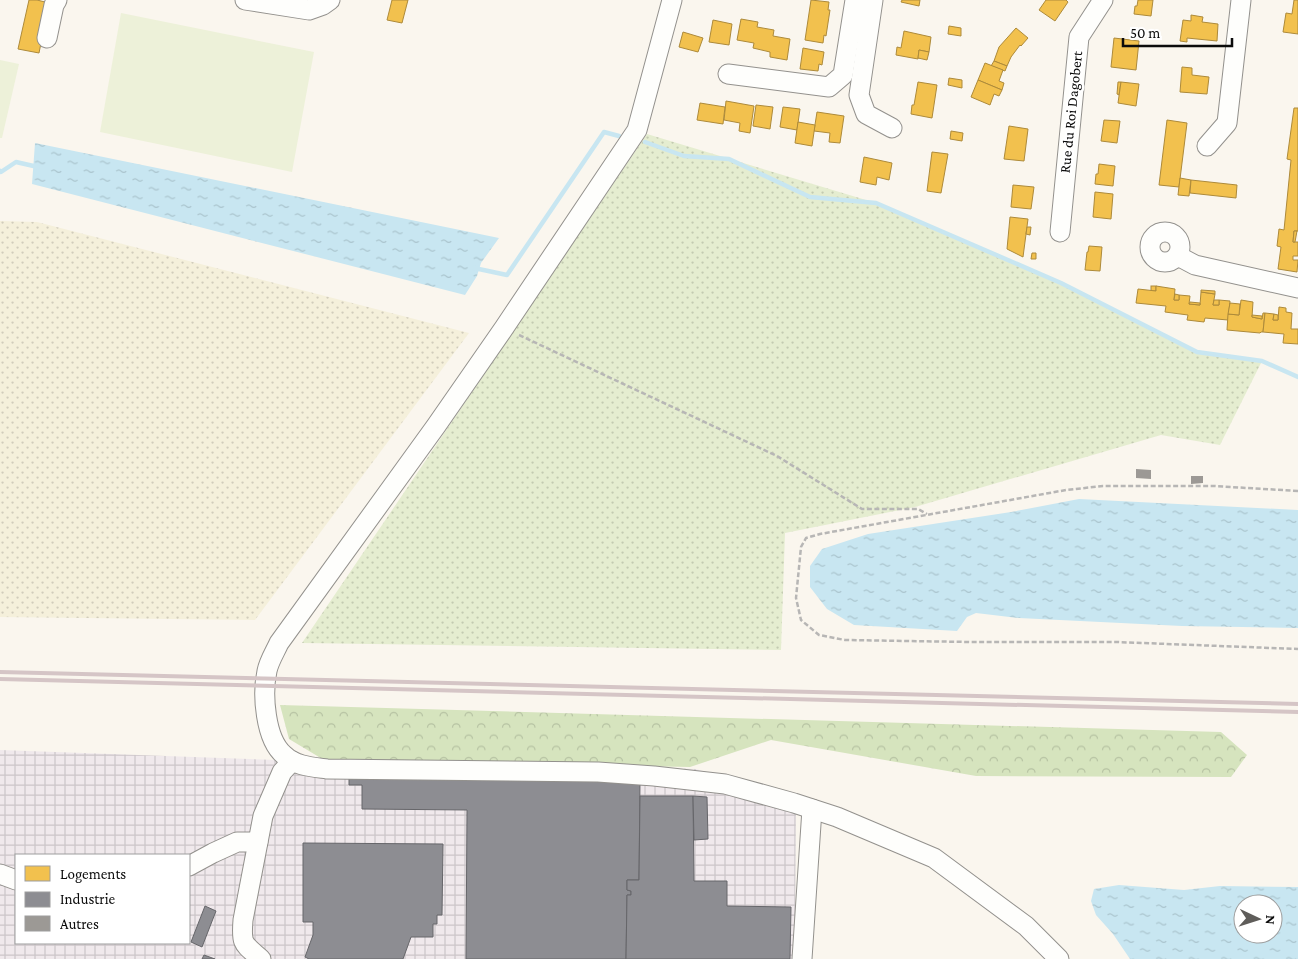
<svg xmlns="http://www.w3.org/2000/svg" width="1298" height="959" font-family="'Crimson Pro',serif">
  <style>
    .industrial { fill: url(#industrial-grid); fill-rule: evenodd }
    .farmland { fill: url(#farmland-dots) }
    .grass { fill: url(#grass-dots) }
    .forest { fill: url(#forest-crowns) }
    .pitch { fill: #edf1d9 }
    .water { fill: url(#water-ripples); fill-rule: evenodd }
    .homes { fill: #f2c14e; stroke: #ad8a3a }
    .industry { fill: #8d8d92; stroke: #66666a }
    .lines { fill: none; stroke-linecap: round; stroke-linejoin: round }
    .stream { stroke: #c8e6f1; stroke-width: 4.5 }
    .building { fill: #9c9995 }
    .minor-casing { stroke: #93918d; stroke-width: 21 }
    .path { stroke: #b7b6b5; stroke-width: 2.5; stroke-dasharray: 5 2.5; stroke-linecap: butt }
    .minor { stroke: #fefefc; stroke-width: 19 }
    .rail { stroke: #d5c5c6; stroke-width: 4 }
    .labels { text-anchor: middle; stroke-width: 5; stroke-linejoin: round; paint-order: stroke }
    .street-label { font-size: 15px; fill: #0b0b0b; stroke: #fff }
  </style>
  <defs>
    <pattern id="industrial-grid" width="8" height="8" patternUnits="userSpaceOnUse" patternTransform="scale(1.25)"><rect width="8" height="8" fill="#f0e9ec"/><path d="M0 4h8M4 0v8" fill="none" stroke="#ccc6c9"/></pattern>
    <pattern id="farmland-dots" width="8" height="8" patternUnits="userSpaceOnUse" patternTransform="scale(1.25)"><rect width="8" height="8" fill="#f5f0db"/><path d="M2 2h.1M6 6h.1" fill="none" stroke="#d1ccbb" stroke-width="1.8" stroke-linecap="round"/></pattern>
    <pattern id="grass-dots" width="8" height="8" patternUnits="userSpaceOnUse" patternTransform="scale(1.25)"><rect width="8" height="8" fill="#e5edd0"/><path d="M2 2h.1M6 6h.1" fill="none" stroke="#c3cab1" stroke-width="1.8" stroke-linecap="round"/></pattern>
    <pattern id="forest-crowns" width="20" height="18" patternUnits="userSpaceOnUse" patternTransform="scale(1.25)"><rect width="20" height="18" fill="#d6e4be"/><path d="M2 6a3 3 0 1 1 6 0M12 15a3 3 0 1 1 6 0" fill="none" stroke="#b6c2a2"/></pattern>
    <pattern id="water-ripples" width="26" height="14" patternUnits="userSpaceOnUse" patternTransform="scale(1.25)"><rect width="26" height="14" fill="#c8e6f1"/><path d="M2 4q2-2 4 0t4 0M15 11q2-2 4 0t4 0" fill="none" stroke="#aac4cd"/></pattern>
  </defs>
  <rect width="100%" height="100%" fill="#faf6ee"/>
  <!-- industrial -->
  <path class="industrial" d="M0 750 278 760 543 764 696 769 796 798 795 959H0ZM16 855H189V943H16Z"/>
  <!-- farmland -->
  <path class="farmland" d="M0 221 37 222 469 333 255 620 0 617Z"/>
  <!-- grass -->
  <path class="grass" d="M647 134 876 203 1061 283 1197 352 1262 361 1220 445 1161 435 915 507 785 533 781 650 302 643Z"/>
  <!-- forest -->
  <path class="forest" d="M280 705 1221 732 1247 755 1231 777 976 776 771 740 690 767 324 760 289 739Z"/>
  <!-- pitch -->
  <g class="pitch">
    <path d="M121 13 314 52 292 172 100 132Z"/>
    <path d="M0 60 19 64 2 138H0Z"/>
  </g>
  <!-- water -->
  <g class="water">
    <path d="M35 143 499 238 481 263 477 276 465 295 32 184Z"/>
    <path d="M1079 499 1298 510V628L1182 626 1019 618 976 613 967 617 957 631 854 625 827 609 810 587V566L822 549 868 534 1011 512Z"/>
    <path d="M1119 885 1184 890 1220 886 1298 887V959H1130L1113 934 1096 915 1091 901 1094 889ZM1243 904H1273V934H1243Z"/>
  </g>
  <!-- homes -->
  <g class="homes">
    <path d="M29 0H37L49 3 39 53 18 49Z"/>
    <path d="M392 0H408L402 23 387 20Z"/>
    <path d="M811 0 829 2 828 10H830L826 36 824 35 823 43 805 40Z"/>
    <path d="M902 0H920L919 6 901 2Z"/>
    <path d="M1046 0H1066L1068 2 1055 21 1039 10Z"/>
    <path d="M1138 0H1153L1151 16 1134 14 1135 6H1137Z"/>
    <path d="M1294 0H1298V34L1283 32 1286 13 1292 14Z"/>
    <path d="M1191 15 1203 17 1202 22 1218 24 1217 41 1187 38V42L1180 41 1183 20 1191 21Z"/>
    <path d="M741 19 758 22 757 27 774 30 773 36 790 39 787 60 770 57V52L753 48 754 43 737 40Z"/>
    <path d="M713 20 732 24 729 45 709 42Z"/>
    <path d="M949 26 961 28V36L948 34Z"/>
    <path d="M1016 28 1028 38 1021 46 1020 45 1011 57 1007 66 994 61 999 47Z"/>
    <path d="M904 31 931 37 929 52 919 50 918 59 896 55 897 47 901 48Z"/>
    <path d="M683 32 703 38 698 52 679 47Z"/>
    <path d="M1114 38 1139 41 1136 70 1111 67Z"/>
    <path d="M803 48 824 52 822 65 819 64 818 71 800 69Z"/>
    <path d="M919 50 929 52 927 60 918 58Z"/>
    <path d="M994 61 1007 66 1005 71 991 66Z"/>
    <path d="M985 63 1003 70 999 81 1004 83 1002 90 978 80Z"/>
    <path d="M1182 67 1192 68V75L1209 77 1207 94 1180 92Z"/>
    <path d="M949 78 962 80V88L948 85Z"/>
    <path d="M978 80 1002 90 999 96 994 94 990 105 971 97Z"/>
    <path d="M918 82 937 85 932 118 911 114 912 105H914Z"/>
    <path d="M1118 82H1121L1119 95 1117 94Z"/>
    <path d="M1121 82 1139 84 1136 106 1118 103Z"/>
    <path d="M726 101 754 106 750 133 739 131 740 123 724 120Z"/>
    <path d="M700 103 725 107 723 124 697 120Z"/>
    <path d="M756 105 773 107 770 129 753 126Z"/>
    <path d="M783 107 800 109 797 130 780 127Z"/>
    <path d="M1294 108H1298V231H1294L1293 242H1298V256H1293V260H1298L1297 272 1278 269 1281 247 1277 246 1279 229 1284 230 1291 160 1287 159Z"/>
    <path d="M817 112 844 116 840 143 829 142 830 133 814 131Z"/>
    <path d="M1104 120 1120 121 1117 143 1101 141Z"/>
    <path d="M1167 120 1187 123 1179 187 1159 185Z"/>
    <path d="M798 122 815 125 812 146 795 143Z"/>
    <path d="M1009 126 1028 129 1024 161 1004 159Z"/>
    <path d="M951 131 963 133 962 141 950 139Z"/>
    <path d="M932 152 948 154 941 193 927 191Z"/>
    <path d="M864 157 892 163 889 180 877 177 876 185 860 182Z"/>
    <path d="M1099 164 1115 166 1113 186 1095 184 1096 174H1098Z"/>
    <path d="M1180 178 1191 180 1189 196 1178 195Z"/>
    <path d="M1191 180 1237 185 1236 198 1190 193Z"/>
    <path d="M1013 185 1034 187 1031 209 1011 207Z"/>
    <path d="M1095 192 1113 194 1111 219 1093 217Z"/>
    <path d="M1010 217 1028 219 1023 257 1007 249Z"/>
    <path d="M1027 227H1031L1030 235 1026 234Z"/>
    <path d="M1294 231H1297L1295 242H1293Z"/>
    <path d="M1089 246 1102 247 1100 271 1085 270 1087 252H1088Z"/>
    <path d="M1032 253H1036V259H1031Z"/>
    <rect x="1151" y="286" width="5" height="5"/>
    <path d="M1156 286 1175 289 1174 300H1179V295L1190 296 1189 304 1200 305 1201 292 1215 294 1213 305H1219V300L1230 301 1228 320 1205 318 1204 322 1187 320 1188 315 1165 312 1166 306 1136 303 1138 289 1156 291Z"/>
    <path d="M1201 290 1215 291V294L1201 292Z"/>
    <path d="M1175 294 1179 295V300H1174Z"/>
    <path d="M1214 300H1219V305H1213Z"/>
    <path d="M1241 300 1253 302 1252 317 1262 319 1263 313H1265L1263 332H1261L1260 333 1227 330 1228 314 1239 315Z"/>
    <path d="M1190 302 1200 303V305L1189 304Z"/>
    <path d="M1230 303 1240 304 1239 315 1228 314Z"/>
    <path d="M1279 307 1286 308V312L1292 313 1291 329H1298V344L1283 343 1284 334 1263 332 1265 313 1274 314 1273 320H1278Z"/>
    <path d="M1274 314 1278 315V320H1273Z"/>
    <path d="M1252 315 1262 316V319L1252 317Z"/>
  </g>
  <!-- industry -->
  <g class="industry">
    <path d="M349 776 640 780 639 880H627V890L631 891V895H627L626 959H466L467 810 362 809V785H349Z"/>
    <path d="M640 796H693L694 881H727V906L791 907 790 959H626L627 895H631V891L627 890V880H639Z"/>
    <path d="M693 796 707 797 708 839 694 840Z"/>
    <path d="M303 843 443 844 442 915H437V924H433V937H411L403 959H309L305 957 313 935V922H303Z"/>
    <path d="M205 906 216 911 202 947 191 942Z"/>
    <path d="M204 955 215 959H202Z"/>
  </g>
  <g class="lines">
    <!-- stream -->
    <g class="stream">
      <path d="M645 142 684 156 729 159 810 197 876 203 1061 283 1197 352 1262 361 1298 377"/>
      <path d="M0 171 1 172 16 162 38 167"/>
      <path d="M474 268 507 275 604 132 619 136"/>
    </g>
  </g>
  <!-- building -->
  <g class="building">
    <path d="M1136 469 1151 470V479L1136 478Z"/>
    <path d="M1191 476H1203V483L1191 484Z"/>
  </g>
  <g class="lines">
    <!-- minor casing -->
    <g class="minor-casing">
      <g id="minor">
        <path d="M245 0 309 10 323 5 330 0"/>
        <path d="M672 0 637 130 504 328 436 426 279 643C275 652 269 661 267 671 262 694 265 739 284 755 295 766 312 767 327 769L598 772 654 776 725 784 794 803 837 817 934 858 1026 926 1059 959"/>
        <path d="M873 0 859 95 866 114 892 128"/>
        <path d="M47 38 54 5 57 0"/>
        <path d="M728 74 829 87 843 75 855 0"/>
        <path d="M1207 146 1227 123 1241 0"/>
        <circle cx="1165" cy="247" r="15"/>
        <path d="M1060 232 1079 37 1103 0"/>
        <path d="M1178 256 1195 265 1298 288"/>
        <path d="M189 866 213 853 237 842H258"/>
        <path d="M0 874 16 880"/>
        <path d="M261 959C243 943 241 945 243 920L263 816 282 772 292 761"/>
        <path d="M802 959 812 809"/>
      </g>
    </g>
    <!-- path -->
    <g class="path">
      <path d="M519 335 777 456 862 509H918L927 514"/>
      <path d="M1298 491 1214 486H1103L1066 490 820 534 806 538 801 547 796 598 801 620 819 635 845 640 971 642H1116L1298 649"/>
    </g>
    <!-- minor -->
    <use href="#minor" class="minor"/>
    <!-- rail -->
    <g class="rail">
      <path d="M0 672 1298 704"/>
      <path d="M0 679 1298 712"/>
    </g>
  </g>
  <g class="labels">
    <!-- street labels -->
    <g class="street-label">
      <text transform="translate(1071 112) rotate(-84)" y="5">Rue du Roi Dagobert</text>
    </g>
  </g>
  <!-- legend -->
  <rect x="15" y="854" width="175" height="90" fill="#ffffff" stroke="#9d9d9d"/>
  <rect x="25" y="866" width="25" height="15" fill="#f2c14e" stroke="#9d9d9d"/>
  <text x="60" y="879" font-size="15" fill="#0b0b0b">Logements</text>
  <rect x="25" y="892" width="25" height="15" fill="#8d8d92" stroke="#9d9d9d"/>
  <text x="60" y="904" font-size="15" fill="#0b0b0b">Industrie</text>
  <rect x="25" y="916" width="25" height="15" fill="#9c9995" stroke="#9d9d9d"/>
  <text x="60" y="929" font-size="15" fill="#0b0b0b">Autres</text>
  <!-- north arrow -->
  <g transform="translate(1258 919) rotate(94)"><circle r="24" fill="#ffffff" stroke="#9d9d9d"/>
  <path d="M0-4L9 19L0 12L-9 19Z" fill="#5f5d5a"/>
  <text y="-8" font-size="14" font-weight="bold" text-anchor="middle" fill="#0b0b0b">N</text>
  </g>
  <!-- scale -->
  <path d="M1123 38v8h109v-8" fill="none" stroke="#0b0b0b" stroke-width="2.5"/>
  <text x="1130" y="38" font-size="15" fill="#0b0b0b" stroke="#ffffff" stroke-width="4" paint-order="stroke">50 m</text>
</svg>
